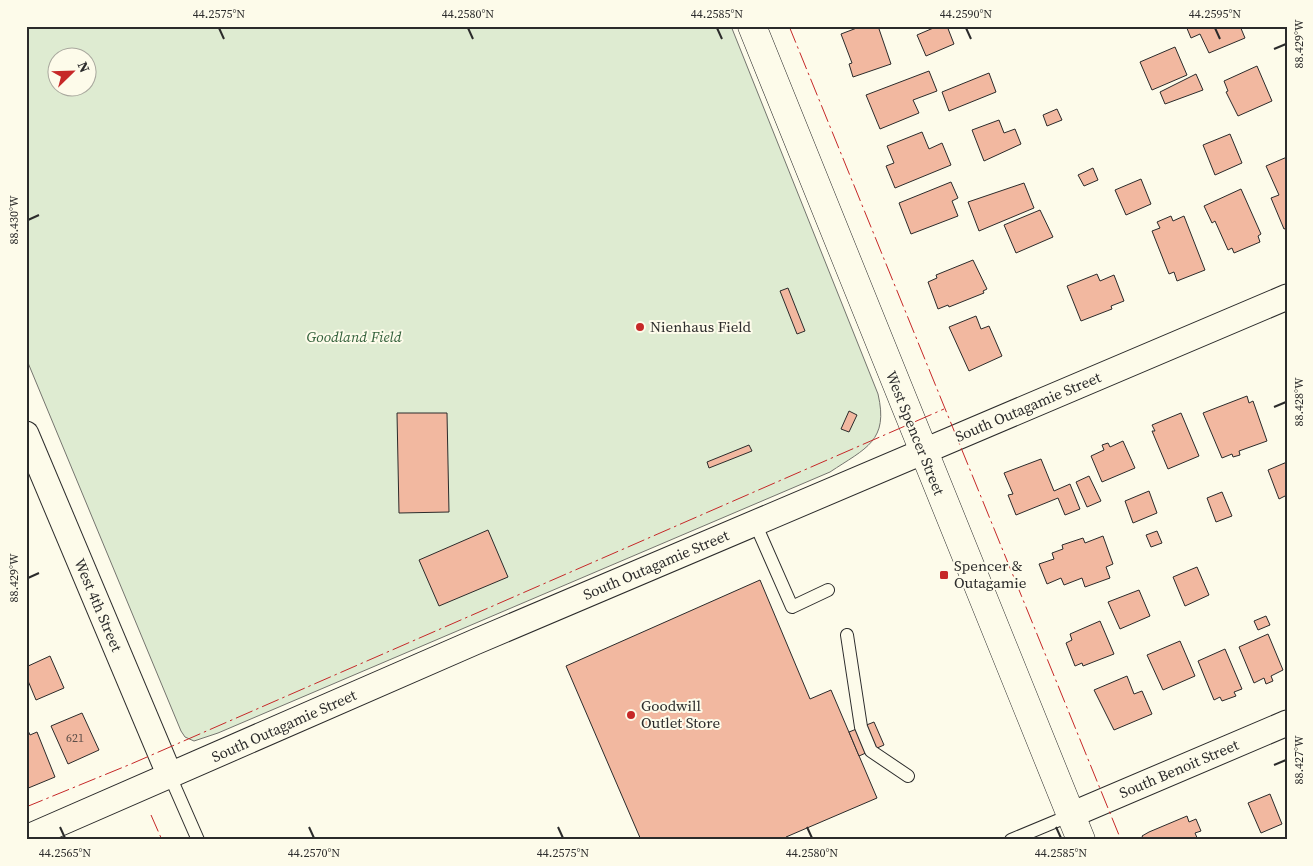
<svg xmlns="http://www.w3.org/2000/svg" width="1313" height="866" font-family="'Source Serif 4',serif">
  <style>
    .green { fill: #deebd1; stroke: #74746e; fill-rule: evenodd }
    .building { fill: #f2b8a0; stroke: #2b2b2b }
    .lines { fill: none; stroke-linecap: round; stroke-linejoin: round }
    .lane-casing { stroke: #2b2b2b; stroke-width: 14 }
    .street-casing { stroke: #2b2b2b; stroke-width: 27 }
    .secondary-casing { stroke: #2b2b2b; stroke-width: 29 }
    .lane { stroke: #fdfbea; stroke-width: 12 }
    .street { stroke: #fdfbea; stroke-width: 25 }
    .secondary { stroke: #fdfbea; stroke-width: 28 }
    .power { stroke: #c62828; stroke-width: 1; stroke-dasharray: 18 4 2.5 4; stroke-linecap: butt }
    .ticks { fill: none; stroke: #2b2b2b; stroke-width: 2 }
    .poi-dot { fill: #c62828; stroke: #fdfbea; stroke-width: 2 }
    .labels { text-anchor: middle; stroke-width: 4; stroke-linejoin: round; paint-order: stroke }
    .number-label { font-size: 12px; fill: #5d4e48 }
    .poi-label { font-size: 15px; fill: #2b2b2b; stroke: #fdfbea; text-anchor: start }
    .park-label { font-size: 15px; font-style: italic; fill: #34623c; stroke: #fdfbea }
    .street-label { font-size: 15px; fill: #2b2b2b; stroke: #fdfbea }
    .neatline { fill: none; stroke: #2b2b2b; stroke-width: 2 }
    .ticks-label { font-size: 12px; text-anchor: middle; fill: #2b2b2b }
  </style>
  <rect width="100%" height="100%" fill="#fdfbea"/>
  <!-- green -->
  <path class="green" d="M26 26H731L878 394C889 441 866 448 830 472L218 733 194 741 185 737 181 731 26 358ZM58 58H88V88H58Z"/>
  <!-- building -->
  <g class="building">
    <path d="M862 26H878L891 64 853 77 849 64 852 63 841 34Z"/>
    <path d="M938 26H947L954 44 926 56 917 35Z"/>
    <path d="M1186 26H1240L1245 38 1209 53 1200 34 1191 38Z"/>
    <path d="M1175 47 1187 75 1152 90 1140 62Z"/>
    <path d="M1257 66 1272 101 1238 116 1226 92 1228 91 1224 81Z"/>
    <path d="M929 71 937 91 913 100 919 113 880 129 866 95Z"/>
    <path d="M989 73 996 92 949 111 942 92Z"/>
    <path d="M1196 74 1203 90 1165 104 1160 92Z"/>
    <path d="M1057 109 1062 120 1047 126 1043 115Z"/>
    <path d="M999 120 1004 133 1015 129 1021 144 984 161 972 130Z"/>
    <path d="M922 132 929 149 942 143 951 165 895 188 886 166 894 163 887 146Z"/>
    <path d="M1230 134 1242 163 1215 175 1203 145Z"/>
    <path d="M1287 157V228L1284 229 1271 198 1279 195 1266 166Z"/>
    <path d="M1093 168 1098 180 1084 186 1078 175Z"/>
    <path d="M1141 179 1151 204 1126 215 1115 190Z"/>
    <path d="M951 182 958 198 952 201 958 216 911 234 899 203Z"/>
    <path d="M1024 183 1034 208 979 231 968 202Z"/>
    <path d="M1241 189 1261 234 1258 236 1260 242 1234 253 1232 248 1228 250 1215 221 1212 223 1204 206Z"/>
    <path d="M1040 210 1053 237 1016 253 1004 225Z"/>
    <path d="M1171 216 1173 221 1184 216 1205 270 1177 281 1174 272 1169 274 1152 231 1160 228 1157 222Z"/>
    <path d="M973 260 987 289 983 291 984 293 949 307 948 305 938 309 928 282 937 278 936 275Z"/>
    <path d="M1097 274 1100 281 1114 275 1124 301 1111 306 1112 309 1081 321 1067 286Z"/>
    <path d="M788 288 805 331 797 334 780 291Z"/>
    <path d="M976 316 981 329 989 326 1002 356 969 371 949 327Z"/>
    <path d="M1247 396 1249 403 1253 401 1267 441 1239 451 1240 455 1233 457 1232 454 1222 458 1203 413Z"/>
    <path d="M849 411 857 415 849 432 841 429Z"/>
    <path d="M397 413H447L449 512 399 513Z"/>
    <path d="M1181 413 1199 456 1168 469 1152 431H1155L1152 425Z"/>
    <path d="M1123 441 1135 468 1102 482 1091 456 1104 450 1102 445 1108 443 1110 447Z"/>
    <path d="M749 445 752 451 709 468 707 462Z"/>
    <path d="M1041 459 1054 491 1070 484 1080 509 1065 515 1058 498 1016 515 1008 495 1013 494 1004 473Z"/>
    <path d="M1287 462V495L1279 499 1268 470Z"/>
    <path d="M1089 476 1101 501 1087 507 1076 482Z"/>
    <path d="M1149 491 1157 513 1133 523 1125 501Z"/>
    <path d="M1222 492 1232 516 1216 522 1207 498Z"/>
    <path d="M488 530 508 577 439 606 419 560Z"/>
    <path d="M1157 531 1162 543 1151 547 1146 535Z"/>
    <path d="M1103 536 1113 564 1106 567 1110 578 1085 587 1082 578 1064 585 1061 578 1047 584 1039 564 1054 559 1052 553 1063 549 1062 545 1083 538 1085 543Z"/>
    <path d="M1197 567 1209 595 1185 606 1173 577Z"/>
    <path d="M760 580 810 699 831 690 877 798 786 837 787 840H641L566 666Z"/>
    <path d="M1139 590 1150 616 1120 629 1108 602Z"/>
    <path d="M1266 616 1270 625 1258 630 1254 621Z"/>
    <path d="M1100 621 1114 654 1083 666 1082 663 1075 666 1066 643 1072 640 1070 634Z"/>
    <path d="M1268 634 1283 670 1271 676 1273 681 1266 684 1264 678 1254 683 1239 647Z"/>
    <path d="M1180 641 1195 676 1163 690 1147 655Z"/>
    <path d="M1225 649 1242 689 1234 692 1236 696 1222 701 1220 697 1214 700 1198 661Z"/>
    <path d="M50 656 64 688 36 700 26 676V667Z"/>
    <path d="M1127 676 1134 694 1142 691 1152 714 1114 730 1094 690Z"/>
    <path d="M82 713 99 750 68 764 51 726Z"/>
    <path d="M874 722 884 745 859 756 849 732Z"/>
    <path d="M26 726 30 735 37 732 55 777 26 789Z"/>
    <path d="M1270 794 1282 824 1261 833 1248 803Z"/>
    <path d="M1187 816 1189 822 1196 819 1201 831 1195 833 1198 840H1144L1142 836 1149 832Z"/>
  </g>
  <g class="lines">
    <!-- lane casing -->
    <g class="lane-casing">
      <g id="lane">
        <path d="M755 523 792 607 828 590"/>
        <path d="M847 635 861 727 871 751 908 776"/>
        <path d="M170 776 198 840"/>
        <path d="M1011 840 1071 815"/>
      </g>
    </g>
    <!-- street casing -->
    <g class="street-casing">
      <g id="street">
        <path d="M26 434 170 776"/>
        <path d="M1071 815 1287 723"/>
        <path d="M26 838 475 642 1287 297"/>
      </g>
    </g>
    <!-- secondary casing -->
    <g class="secondary-casing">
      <path id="secondary" d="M752 26 1081 840"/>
    </g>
    <!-- lane -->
    <use href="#lane" class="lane"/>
    <!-- street -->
    <use href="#street" class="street"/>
    <!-- secondary -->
    <use href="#secondary" class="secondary"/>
    <!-- power -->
    <g class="power">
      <path d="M789 26 1121 840"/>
      <path d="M26 807 131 764 944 409"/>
      <path d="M151 815 162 840"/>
    </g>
  </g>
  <!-- ticks -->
  <path class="ticks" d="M219 28 224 39M468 28 473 39M717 28 722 39M966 28 971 39M1215 28 1220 39M1274 49 1286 44M28 220 39 215M1274 407 1286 402M28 578 39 573M1274 765 1286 760M60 827 65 838M309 827 314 838M558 827 563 838M807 827 812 838M1056 827 1061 838"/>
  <!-- markers -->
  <g class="poi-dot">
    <circle cx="640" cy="327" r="5"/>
    <rect x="939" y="570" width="10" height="10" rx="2.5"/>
    <circle cx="631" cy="715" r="5"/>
  </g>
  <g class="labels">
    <!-- number labels -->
    <g class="number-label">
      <text x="75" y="742">621</text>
    </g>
    <!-- poi labels -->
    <g class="poi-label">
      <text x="650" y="332">Nienhaus Field</text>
      <text x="954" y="571">Spencer &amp;<tspan x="954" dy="17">Outagamie</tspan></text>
      <text x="641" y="711">Goodwill<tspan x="641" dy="17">Outlet Store</tspan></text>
    </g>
    <!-- park labels -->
    <g class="park-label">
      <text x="354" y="342">Goodland Field</text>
    </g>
    <!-- street labels -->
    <g class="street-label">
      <text transform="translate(1028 407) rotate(-23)" y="5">South Outagamie Street</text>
      <text transform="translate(915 433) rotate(68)" y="5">West Spencer Street</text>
      <text transform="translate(656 565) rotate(-23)" y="5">South Outagamie Street</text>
      <text transform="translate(98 605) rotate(67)" y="5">West 4th Street</text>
      <text transform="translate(284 726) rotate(-24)" y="5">South Outagamie Street</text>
      <text transform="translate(1179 769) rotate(-23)" y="5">South Benoit Street</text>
    </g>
  </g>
  <!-- border -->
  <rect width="1313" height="866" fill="none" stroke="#fdfbea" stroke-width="55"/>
  <!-- north arrow -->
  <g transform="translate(72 72) rotate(67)"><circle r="24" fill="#fdfbea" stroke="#a9a89e"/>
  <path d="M0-4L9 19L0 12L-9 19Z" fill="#c62828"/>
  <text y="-8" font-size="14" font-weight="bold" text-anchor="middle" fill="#2b2b2b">N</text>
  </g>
  <rect x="28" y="28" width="1258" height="810" class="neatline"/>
  <g class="ticks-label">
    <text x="219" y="18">44.2575°N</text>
    <text x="468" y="18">44.2580°N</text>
    <text x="717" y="18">44.2585°N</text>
    <text x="966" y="18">44.2590°N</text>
    <text x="1215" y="18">44.2595°N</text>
    <text transform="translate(1299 44) rotate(-90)" y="4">88.429°W</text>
    <text transform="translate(14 220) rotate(-90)" y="4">88.430°W</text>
    <text transform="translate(1299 402) rotate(-90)" y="4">88.428°W</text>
    <text transform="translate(14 578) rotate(-90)" y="4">88.429°W</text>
    <text transform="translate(1299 760) rotate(-90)" y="4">88.427°W</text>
    <text x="65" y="857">44.2565°N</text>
    <text x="314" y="857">44.2570°N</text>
    <text x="563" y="857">44.2575°N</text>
    <text x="812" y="857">44.2580°N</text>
    <text x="1061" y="857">44.2585°N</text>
  </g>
</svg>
